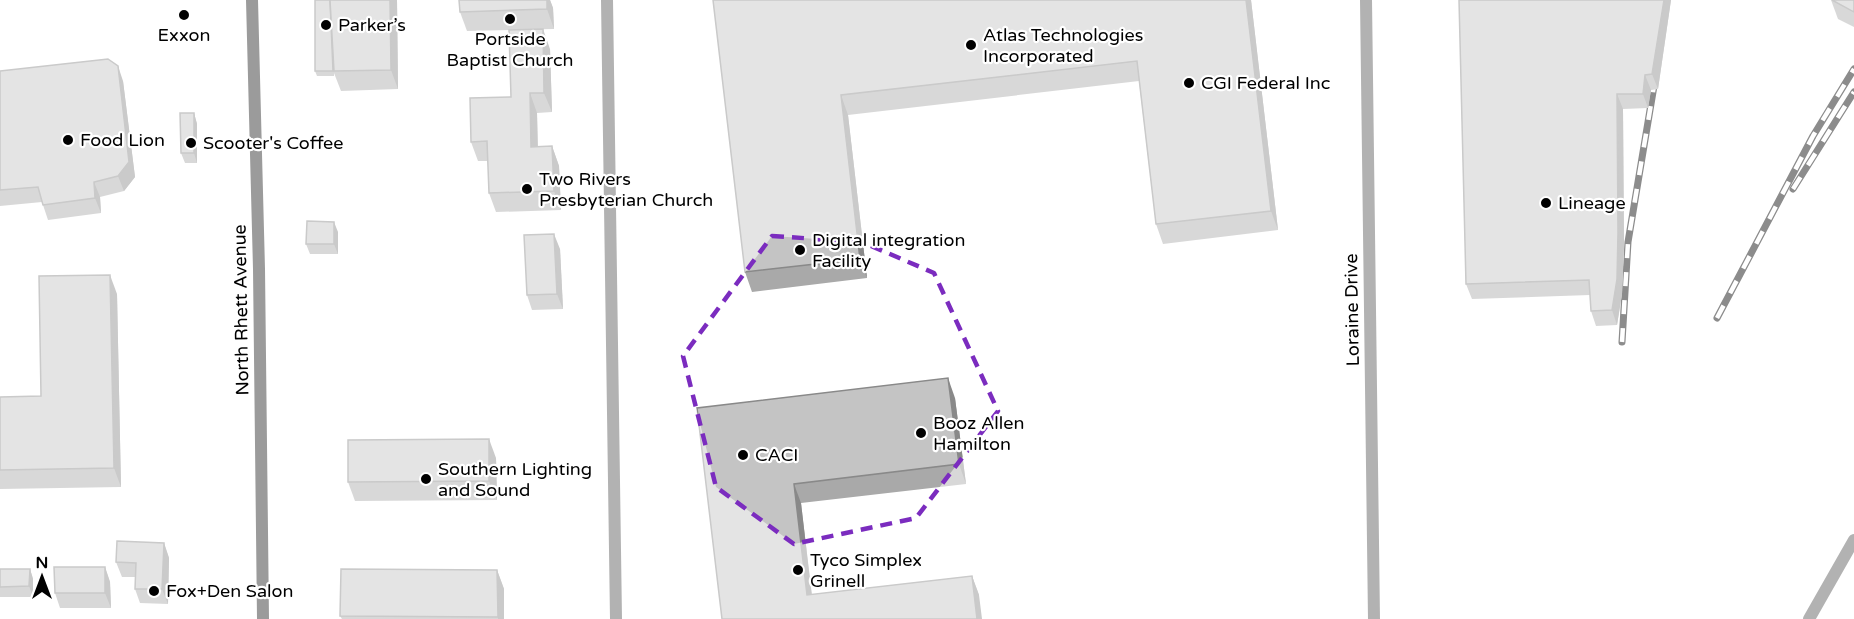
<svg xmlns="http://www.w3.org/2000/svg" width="1854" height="619" font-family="'Varela Round',sans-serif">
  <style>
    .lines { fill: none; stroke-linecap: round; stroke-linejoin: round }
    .street { stroke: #555; stroke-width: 12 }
    .secondary { stroke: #222; stroke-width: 12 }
    .rail-casing { stroke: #000; stroke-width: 7 }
    .rail { stroke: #fff; stroke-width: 4.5; stroke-dasharray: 14; stroke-linecap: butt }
    .wall { fill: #a9a9a9 }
    .shaded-wall { fill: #898989 }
    .building { fill: #c4c4c4; stroke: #898989; stroke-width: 1.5 }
    .marked { fill: none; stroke: #7b2cbf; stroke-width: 4.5; stroke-dasharray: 12 8; stroke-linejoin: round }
    .poi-dot { fill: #000; stroke: #fff; stroke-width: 2 }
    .labels { text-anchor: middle; stroke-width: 4.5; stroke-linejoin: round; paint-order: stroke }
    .poi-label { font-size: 18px; fill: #000; stroke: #fff; text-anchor: start }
    .street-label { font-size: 18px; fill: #000; stroke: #fff }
  </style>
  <rect width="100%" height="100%" fill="#fff"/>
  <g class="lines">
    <!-- street -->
    <g class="street">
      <path d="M607 0 616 619"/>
      <path d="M1366 0 1374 619"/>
      <path d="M1809 619 1854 540"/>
    </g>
    <!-- secondary -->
    <path class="secondary" d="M252 0 259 269 263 619"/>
    <!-- rail casing -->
    <g class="rail-casing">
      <g id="rail">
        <path d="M1793 189 1854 92"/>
        <path d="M1717 318 1813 136 1854 69"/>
        <path d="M1622 342 1628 242 1656 74"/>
      </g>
    </g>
    <!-- rail -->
    <use href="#rail" class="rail"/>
  </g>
  <!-- wall -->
  <g class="wall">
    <path d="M315 0H397L398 89 341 91 334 73V76H317L315 71Z"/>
    <path d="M459 0H550L553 8 554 29 467 31 460 12Z"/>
    <path d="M713 0H1251L1278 230 1163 244 1156 224 1139 81 848 115 867 278 752 292 745 272Z"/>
    <path d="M1459 0H1671L1658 89 1651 90 1648 108 1623 109 1624 247 1622 294 1617 325 1596 326 1591 311 1590 295 1472 299 1466 284Z"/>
    <path d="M1831 0H1854V27L1838 19Z"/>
    <path d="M550 49 552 112 537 113 538 147 552 146 559 166 561 210 496 212 489 193 488 161H478L471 142 511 97Z"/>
    <path d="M0 71 123 81 135 177 124 191 100 197 101 213 48 220 42 202 0 206Z"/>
    <path d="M194 113 197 124V163H185L181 153Z"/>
    <path d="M338 232V254H310L306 244Z"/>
    <path d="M560 249 563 309 532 310 527 295Z"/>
    <path d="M117 294 121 487 0 489V397L41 396Z"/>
    <path d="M955 398 966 484 801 503 812 595 972 576 979 595 722 619 697 408Z"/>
    <path d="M496 458 497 500 355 501 348 482Z"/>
    <path d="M164 543 169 558 168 604 140 603 135 589V577H122L116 562Z"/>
    <path d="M105 567 110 582 111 608H60L55 593Z"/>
    <path d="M0 569H30L33 579V597H0Z"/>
    <path d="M497 570 504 589V619H342L340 616Z"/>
  </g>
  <!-- shaded-wall -->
  <g class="shaded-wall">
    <path d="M390 0H397L398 89 391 70Z"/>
    <path d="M547 0H550L553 8 554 29 547 9Z"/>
    <path d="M1246 0H1251L1278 230 1271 211Z"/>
    <path d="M1664 0H1671L1658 89 1652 74Z"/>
    <path d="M543 29 550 49 552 112 544 93Z"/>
    <path d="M118 66 123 81 135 177 124 191 118 176Z"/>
    <path d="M1645 75 1651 90 1648 108 1643 94Z"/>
    <path d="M530 93 537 113 538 166 531 147Z"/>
    <path d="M1617 94 1623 109 1624 247 1622 294 1617 325 1612 310Z"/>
    <path d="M841 95 848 115 867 278 860 259Z"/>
    <path d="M194 113 197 124V163L194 153Z"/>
    <path d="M552 146 559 166 561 210 554 191Z"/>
    <path d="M94 182 100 197 101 213 95 198Z"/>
    <path d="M334 222 338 232V254L334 244Z"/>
    <path d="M554 234 560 249 563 309 557 294Z"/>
    <path d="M110 275 117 294 121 487 114 468Z"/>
    <path d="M948 378 955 398 966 484 959 464Z"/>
    <path d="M489 439 496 458 497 500 489 481Z"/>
    <path d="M794 484 801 503 814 615 807 595Z"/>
    <path d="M164 543 169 558 168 604 162 589Z"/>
    <path d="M105 567 110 582 111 608 105 593Z"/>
    <path d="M30 569 33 579V597L29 586Z"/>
    <path d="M497 570 504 589V619H498V617Z"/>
    <path d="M972 576 979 595 982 619H977Z"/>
  </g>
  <!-- building -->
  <g class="building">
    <path d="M315 0H330L333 71H315Z"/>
    <path d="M330 0H390L391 70 334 71Z"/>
    <path d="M459 0H547V9L460 12Z"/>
    <path d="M713 0H1246L1271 211 1156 224 1137 61 841 95 860 259 745 272Z"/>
    <path d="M1459 0H1664L1652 74 1645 75 1643 94H1617L1618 232 1617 279 1612 310 1591 311 1589 280 1466 284Z"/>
    <path d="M1832 0H1854V12Z"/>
    <path d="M543 29 544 93H530L531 147 552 146 554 191 489 193 487 141 471 142 470 98 511 97 509 30Z"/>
    <path d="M108 59 118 66 129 162 118 176 94 182 95 198 43 205 38 187 0 190V71Z"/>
    <path d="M180 113H194V153H181Z"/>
    <path d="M307 221 334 222V244H306Z"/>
    <path d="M554 234 557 294 527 295 524 235Z"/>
    <path d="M110 275 114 468 0 470V397L41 396 39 276Z"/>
    <path d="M948 378 959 464 794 484 807 595 972 576 977 619H722L697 408Z"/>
    <path d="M489 439V481L348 482V440Z"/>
    <path d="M117 541 164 543 162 589H135L136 563 116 562Z"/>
    <path d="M54 567H105V593H55Z"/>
    <path d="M0 569H30L29 586 0 587Z"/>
    <path d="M341 569 497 570 498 617 340 616Z"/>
  </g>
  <!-- marked area -->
  <path d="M0 0H1854V619H0ZM772 236 862 242 934 273 998 411 916 518 794 544 716 487 683 356Z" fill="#fff" fill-opacity=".55" fill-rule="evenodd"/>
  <path class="marked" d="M772 236 862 242 934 273 998 411 916 518 794 544 716 487 683 356Z"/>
  <!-- markers -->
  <g class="poi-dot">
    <circle cx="184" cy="15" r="6"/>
    <circle cx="510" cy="19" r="6"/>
    <circle cx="326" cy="25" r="6"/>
    <circle cx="971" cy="45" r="6"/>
    <circle cx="1189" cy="83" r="6"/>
    <circle cx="68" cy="140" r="6"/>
    <circle cx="191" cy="143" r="6"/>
    <circle cx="527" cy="189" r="6"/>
    <circle cx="1546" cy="203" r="6"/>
    <circle cx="800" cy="250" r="6"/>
    <circle cx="921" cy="433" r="6"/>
    <circle cx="743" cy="455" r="6"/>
    <circle cx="426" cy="479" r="6"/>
    <circle cx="798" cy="570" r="6"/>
    <circle cx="154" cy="591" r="6"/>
  </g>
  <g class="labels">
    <!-- poi labels -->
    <g class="poi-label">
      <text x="338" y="31">Parker’s</text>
      <text x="184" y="41" text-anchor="middle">Exxon</text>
      <text x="983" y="41">Atlas Technologies<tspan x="983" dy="21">Incorporated</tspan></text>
      <text x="510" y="45" text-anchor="middle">Portside<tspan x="510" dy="21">Baptist Church</tspan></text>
      <text x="1201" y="89">CGI Federal Inc</text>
      <text x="80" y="146">Food Lion</text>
      <text x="203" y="149">Scooter's Coffee</text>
      <text x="539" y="185">Two Rivers<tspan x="539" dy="21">Presbyterian Church</tspan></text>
      <text x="1558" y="209">Lineage</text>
      <text x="812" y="246">Digital integration<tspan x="812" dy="21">Facility</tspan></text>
      <text x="933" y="429">Booz Allen<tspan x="933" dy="21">Hamilton</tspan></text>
      <text x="755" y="461">CACI</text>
      <text x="438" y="475">Southern Lighting<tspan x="438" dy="21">and Sound</tspan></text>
      <text x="810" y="566">Tyco Simplex<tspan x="810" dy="21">Grinell</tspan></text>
      <text x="166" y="597">Fox+Den Salon</text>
    </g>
    <!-- street labels -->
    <g class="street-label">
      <text transform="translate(241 310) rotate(-91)" y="6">North Rhett Avenue</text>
      <text transform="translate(1352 310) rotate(-91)" y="6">Loraine Drive</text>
    </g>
  </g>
  <!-- north arrow -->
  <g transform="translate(42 577)" stroke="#ffffff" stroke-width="4.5" paint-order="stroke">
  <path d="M0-4.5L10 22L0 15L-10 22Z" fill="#000000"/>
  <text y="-9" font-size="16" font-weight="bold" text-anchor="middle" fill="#000000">N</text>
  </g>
</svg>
